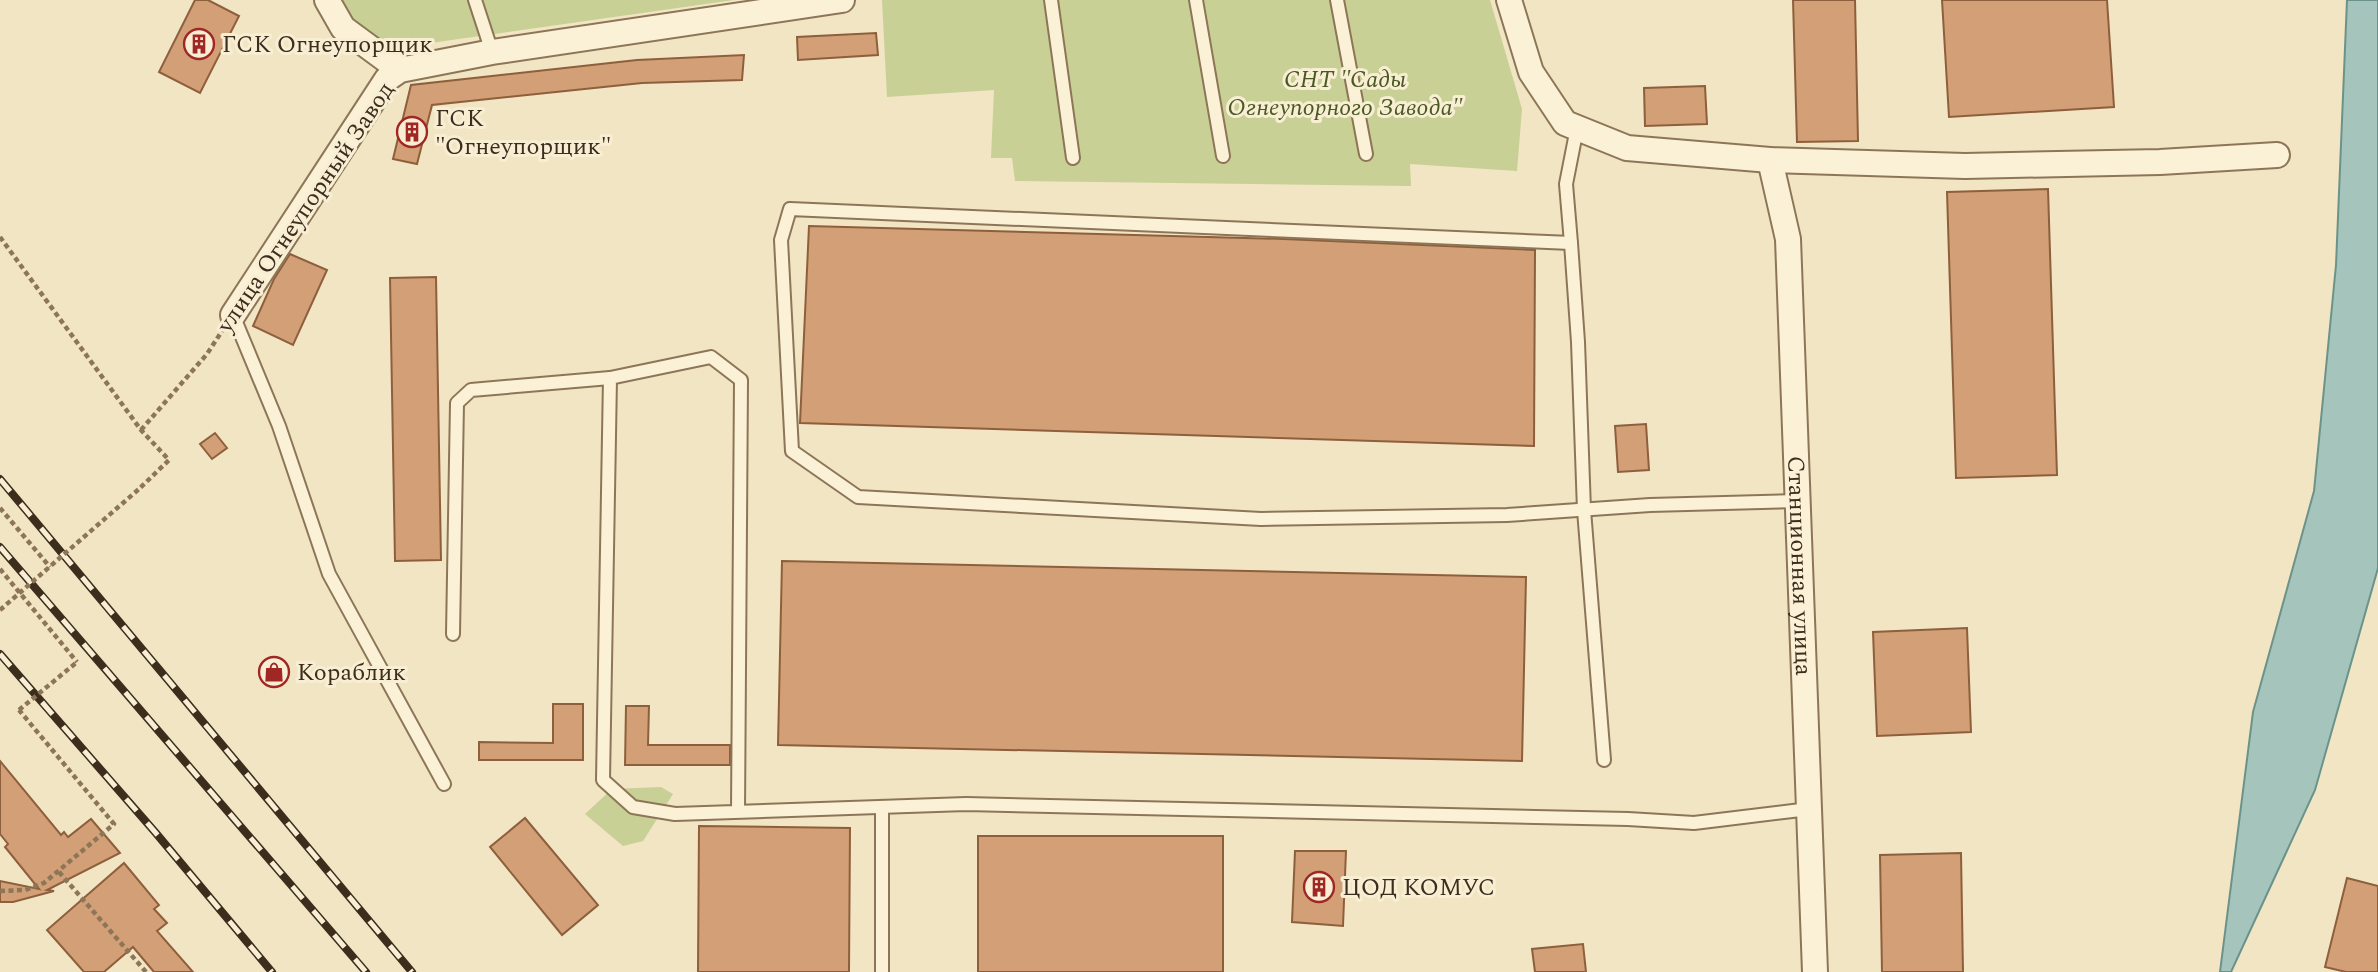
<svg xmlns="http://www.w3.org/2000/svg" width="2378" height="972" font-family="Spectral,serif">
  <style>
    .green { fill: #c8d096 }
    .water { fill: #a5c4bc; stroke: #6b938a; stroke-width: 2 }
    .building { fill: #d29f76; stroke: #8e5f3c; stroke-width: 2 }
    .lines { fill: none; stroke-linecap: round; stroke-linejoin: round }
    .service-casing { stroke: #8d7658; stroke-width: 16 }
    .minor-casing { stroke: #8d7658; stroke-width: 28 }
    .path { stroke: #8d7658; stroke-width: 4.5; stroke-dasharray: 5 3.5; stroke-linecap: butt }
    .service { stroke: #fbf1d7; stroke-width: 12 }
    .minor { stroke: #fbf1d7; stroke-width: 24 }
    .rail-casing { stroke: #3c2d1d; stroke-width: 8 }
    .rail { stroke: #f8eed3; stroke-width: 5; stroke-dasharray: 16; stroke-linecap: butt }
    .path-bridge { stroke: #8d7658; stroke-width: 4.5; stroke-dasharray: 5 3.5; stroke-linecap: butt }
    .labels { text-anchor: middle; stroke-width: 6; stroke-linejoin: round; paint-order: stroke }
    .poi-label { font-size: 24px; fill: #3c2d1d; stroke: #f8eed3; text-anchor: start }
    .park-label { font-size: 24px; font-style: italic; fill: #4a5923; stroke: #f8eed3 }
    .street-label { font-size: 24px; fill: #3c2d1d; stroke: #f8eed3 }
  </style>
  <rect width="100%" height="100%" fill="#f1e5c3"/>
  <!-- green -->
  <g class="green">
    <path d="M331 0H734L381 50Z"/>
    <path d="M882 0H1490L1522 109 1517 171 1410 164 1411 186 1015 181 1012 158H991L994 90 887 97Z"/>
    <path d="M661 787 673 794 643 841 623 846 585 814 612 789Z"/>
  </g>
  <!-- water -->
  <path class="water" d="M2347 0H2378V568L2315 790 2231 972H2220L2253 712 2314 491 2336 265Z"/>
  <!-- building -->
  <g class="building">
    <path d="M195 0H208L239 16 200 93 159 72Z"/>
    <path d="M1793 0H1855L1858 141 1797 142Z"/>
    <path d="M1942 0H2107L2114 107 1949 117Z"/>
    <path d="M876 33 878 55 798 60 797 37Z"/>
    <path d="M744 55 742 80 642 83 432 105 417 164 393 159 411 85 637 60Z"/>
    <path d="M1705 86 1707 124 1645 126 1644 88Z"/>
    <path d="M2048 189 2057 475 1956 478 1947 192Z"/>
    <path d="M809 226 1284 239 1535 250 1534 446 800 423Z"/>
    <path d="M290 254 327 270 293 345 253 326 274 279Z"/>
    <path d="M436 277 441 560 395 561 390 278Z"/>
    <path d="M1646 424 1649 470 1618 472 1615 426Z"/>
    <path d="M215 433 227 448 212 459 200 444Z"/>
    <path d="M782 561 1526 577 1522 761 778 745Z"/>
    <path d="M1967 628 1971 732 1877 736 1873 632Z"/>
    <path d="M553 704H583V760H479V742L553 743Z"/>
    <path d="M626 706H649L648 745H730V765H625Z"/>
    <path d="M0 761 61 835 64 832 68 837 91 819 120 853 47 890 54 891 13 902H0V881L39 889 5 847 8 844 0 834Z"/>
    <path d="M525 818 598 905 562 935 490 847Z"/>
    <path d="M699 826 850 828 849 972H698Z"/>
    <rect x="978" y="836" width="245" height="136"/>
    <path d="M1295 851H1346L1343 926 1292 922Z"/>
    <path d="M1961 853 1963 972H1882L1880 855Z"/>
    <path d="M124 863 159 905 154 909 167 923 157 931 193 972H154L133 947 104 972H84L47 930Z"/>
    <path d="M2347 878 2378 886V972H2346L2325 967Z"/>
    <path d="M1583 944 1586 972H1535L1532 949Z"/>
  </g>
  <g class="lines">
    <!-- service casing -->
    <g class="service-casing">
      <g id="service">
        <path d="M475 0 492 52"/>
        <path d="M1051 0 1073 158"/>
        <path d="M1196 0 1223 156"/>
        <path d="M1337 0 1366 154"/>
        <path d="M1577 128 1566 184 1571 243 790 209 781 240 792 451 858 497 1261 519 1507 515 1650 505 1798 501"/>
        <path d="M1571 243 1578 342 1584 510 1604 760"/>
        <path d="M233 315 279 426 329 574 444 784"/>
        <path d="M453 634 457 403 471 390 610 378"/>
        <path d="M882 807V972"/>
        <path d="M738 812 741 380 711 357 610 378 603 780 633 807 675 814 966 804 1628 819 1694 823 1809 809"/>
      </g>
    </g>
    <!-- minor casing -->
    <g class="minor-casing">
      <g id="minor">
        <path d="M327 0 343 28 400 70"/>
        <path d="M1509 0 1531 72 1565 123 1627 148 1770 160 1965 166 2160 162 2277 155"/>
        <path id="s1" d="M1770 160 1788 239 1815 972"/>
        <path d="M233 315 387 79 400 70 492 52 842 0"/>
      </g>
    </g>
    <!-- path -->
    <g class="path">
      <path d="M0 237 141 430 169 460 139 489"/>
      <path d="M141 430 207 354 222 331"/>
      <path d="M0 508 50 567"/>
      <path d="M0 569 77 662"/>
      <path d="M59 872 146 972"/>
      <path d="M0 891 25 890 44 883 114 824 19 710"/>
    </g>
    <!-- service -->
    <use href="#service" class="service"/>
    <!-- minor -->
    <use href="#minor" class="minor"/>
    <!-- rail casing -->
    <g class="rail-casing">
      <g id="rail">
        <path d="M0 479 412 972"/>
        <path d="M0 547 366 972"/>
        <path d="M0 654 155 832 272 972"/>
      </g>
    </g>
    <!-- rail -->
    <use href="#rail" class="rail"/>
    <!-- path-bridge -->
    <g class="path-bridge">
      <path d="M0 610 139 489"/>
      <path d="M19 710 77 662"/>
    </g>
  </g>
  <!-- icons -->
  <defs>
    <g id="building-ring" transform="scale(1.575)"><circle r="9.5" fill="#f8eed3" stroke="#a02724" stroke-width="1.5"/><path d="M-4-6H4V6H1V3H-1V6H-4ZM-2.5-4.3h1.7v1.8h-1.7ZM.8-4.3h1.7v1.8H.8ZM-2.5-1h1.7V.8h-1.7ZM.8-1h1.7V.8H.8Z" fill="#a02724"/></g>
    <g id="shop-ring" transform="scale(1.575)"><circle r="9.5" fill="#f8eed3" stroke="#a02724" stroke-width="1.5"/><path d="M-5-2.5h2.3a2.7 3.5 0 0 1 5.4 0H5L5.5 6h-11ZM-1.5-2.5h3a1.5 2.3 0 0 0-3 0Z" fill="#a02724"/></g>
  </defs>
  <g fill-rule="evenodd">
    <use href="#building-ring" x="199" y="44"/>
    <use href="#building-ring" x="412" y="132"/>
    <use href="#shop-ring" x="274" y="672"/>
    <use href="#building-ring" x="1319" y="887"/>
  </g>
  <g class="labels">
    <!-- poi labels -->
    <g class="poi-label">
      <text x="222" y="52">ГСК Огнеупорщик</text>
      <text x="435" y="126">ГСК<tspan x="435" dy="28">"Огнеупорщик"</tspan></text>
      <text x="297" y="680">Кораблик</text>
      <text x="1342" y="895">ЦОД КОМУС</text>
    </g>
    <!-- park labels -->
    <g class="park-label">
      <text x="1345" y="87">СНТ "Сады<tspan x="1345" dy="28">Огнеупорного Завода"</tspan></text>
    </g>
    <!-- street labels -->
    <g class="street-label">
      <text transform="translate(305 207) rotate(-56)" y="8">улица Огнеупорный Завод</text>
      <text dy="8" stroke="none"><textPath href="#s1" startOffset="408">Станционная улица</textPath></text>
    </g>
  </g>
</svg>
